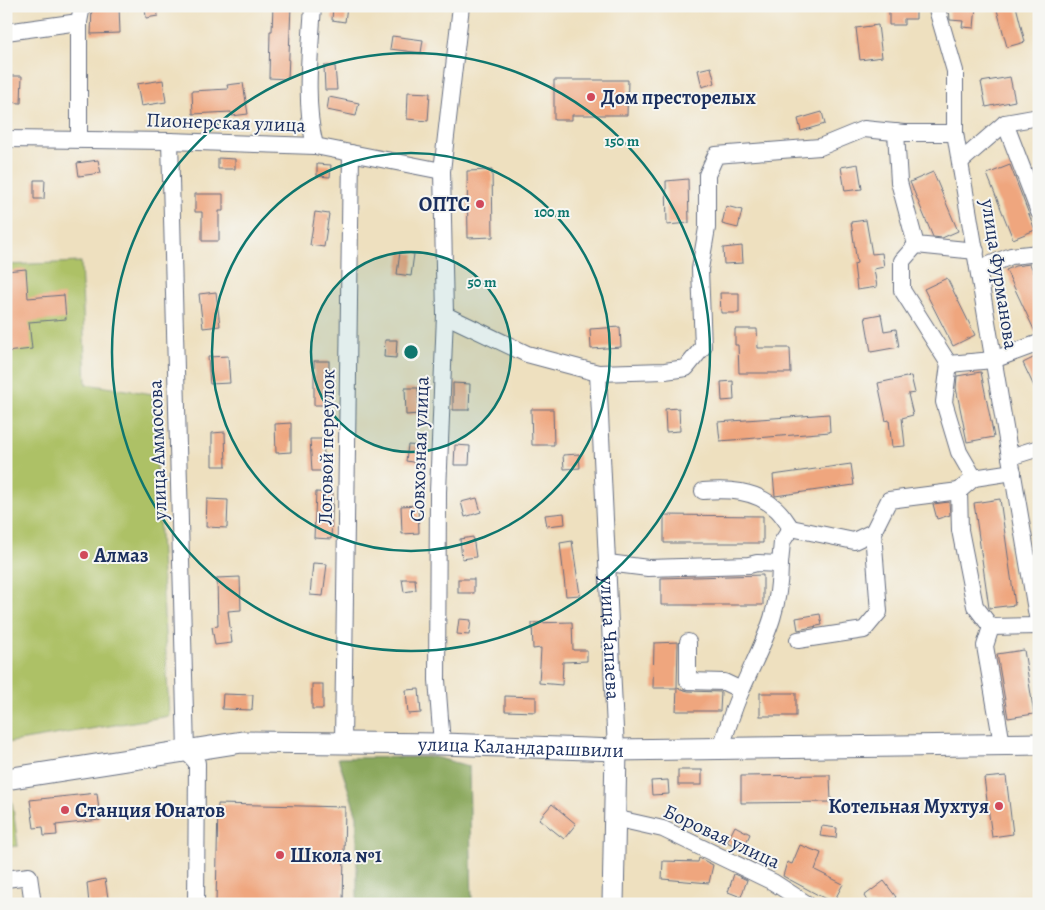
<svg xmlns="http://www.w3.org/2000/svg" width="1045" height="910" font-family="Alegreya,serif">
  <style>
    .green { fill: #adc166; stroke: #647862 }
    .forest { fill: #8aa75b; stroke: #526b5c }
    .building { fill: #efa67e }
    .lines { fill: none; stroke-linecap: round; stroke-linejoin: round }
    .minor-casing { stroke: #656d80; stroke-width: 18 }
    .major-casing { stroke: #656d80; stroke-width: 23 }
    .minor { stroke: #fff; stroke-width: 16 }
    .major { stroke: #fff; stroke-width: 21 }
    .ring { fill: none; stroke: #0f766e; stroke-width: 2.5 }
    .poi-dot { fill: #d1495b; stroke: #f6f6f2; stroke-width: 2 }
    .labels { text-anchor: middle; stroke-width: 4; stroke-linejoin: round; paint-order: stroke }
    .poi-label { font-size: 20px; font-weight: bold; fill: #1b2f5e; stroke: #f6f6f2; text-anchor: start }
    .street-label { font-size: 20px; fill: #1b2f5e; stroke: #f6f6f2 }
    .centre { fill: #0f766e; stroke: #f6f6f2; stroke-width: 2.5 }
    .ring-label { font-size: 15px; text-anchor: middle; font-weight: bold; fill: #0f766e; stroke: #f6f6f2; stroke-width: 4; stroke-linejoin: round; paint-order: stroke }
  </style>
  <rect width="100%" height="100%" fill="#f6f6f2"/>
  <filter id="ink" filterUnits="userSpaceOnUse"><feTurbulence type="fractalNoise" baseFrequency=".02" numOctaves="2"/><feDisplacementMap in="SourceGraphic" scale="10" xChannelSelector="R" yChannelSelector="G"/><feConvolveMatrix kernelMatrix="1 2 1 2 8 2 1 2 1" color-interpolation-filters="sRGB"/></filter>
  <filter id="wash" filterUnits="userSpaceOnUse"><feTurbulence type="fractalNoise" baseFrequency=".0096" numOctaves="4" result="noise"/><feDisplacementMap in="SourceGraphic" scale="20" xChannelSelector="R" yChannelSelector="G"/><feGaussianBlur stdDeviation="1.12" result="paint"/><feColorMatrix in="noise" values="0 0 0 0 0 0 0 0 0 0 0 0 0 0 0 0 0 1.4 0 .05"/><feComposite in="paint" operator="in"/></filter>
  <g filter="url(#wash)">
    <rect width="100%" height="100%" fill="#eee0bf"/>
    <!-- green -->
    <g class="green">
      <path d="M81 262 86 384 153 394 169 716 6 743V265Z"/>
      <path d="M12 801 18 846 6 847V802Z"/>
    </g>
    <!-- forest -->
    <path class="forest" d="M434 757 469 766 472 904H357V816L338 758Z"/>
    <g id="blocks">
      <!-- building -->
      <g class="building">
        <path d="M92 6H119L120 33 91 34Z"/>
        <path d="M145 6H157L158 16 146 18Z"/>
        <path d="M273 6H291L288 79 269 78 270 31H272Z"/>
        <path d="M333 6H347L345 22 332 20Z"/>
        <path d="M889 6H916V19H904V25H889Z"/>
        <path d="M949 6H976L974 28 962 27 963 21 950 20Z"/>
        <path d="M996 6H1016L1025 42 1007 47Z"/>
        <path d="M878 25 882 57 860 60 856 28Z"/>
        <path d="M392 36 423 40 421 53 390 49Z"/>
        <path d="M324 66H335L337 90H325Z"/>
        <path d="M711 67 715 83 702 87 698 70Z"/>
        <path d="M6 76H22L21 103 6 102Z"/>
        <path d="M1010 77 1015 101 986 107 981 82Z"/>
        <path d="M163 80 166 102 141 106 137 84Z"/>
        <path d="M554 80H628L627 115H572V120H554Z"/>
        <path d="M243 83 248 114 232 116 231 112 193 114 192 91 228 89 227 85Z"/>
        <path d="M408 92 430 93 428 121 407 119Z"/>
        <path d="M329 97 359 103 356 116 327 110Z"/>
        <path d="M822 112 825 124 801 131 798 119Z"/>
        <path d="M218 158 235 159V169H218Z"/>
        <path d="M98 160 101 173 79 176 77 163Z"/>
        <path d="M317 164 331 165 330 177 317 176Z"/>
        <path d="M858 164 862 189 845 191 841 167Z"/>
        <path d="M1010 165 1035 230 1013 239 987 174Z"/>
        <path d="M492 170 493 237 468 238 467 171Z"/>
        <path d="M933 172 958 231 942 238 933 237 910 182Z"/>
        <path d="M688 179 689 223 667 225 666 181Z"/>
        <path d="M34 180H45L44 199H34Z"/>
        <path d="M195 194H223V211H219V241H202V212H195Z"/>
        <path d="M726 206 742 210 738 228 722 224Z"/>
        <path d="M315 212 329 214 324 247 310 245Z"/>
        <path d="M866 220 872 254 882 253 884 267 874 269 877 287 857 290 854 264 857 263 851 222Z"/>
        <path d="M742 246 743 263 724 264 723 248Z"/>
        <path d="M400 252 414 254 411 276 397 274Z"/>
        <path d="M1030 264 1039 283V333L1036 334 1006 270 1015 266Z"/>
        <path d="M26 269 28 298 64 295 66 319 29 322 32 349 6 352V271Z"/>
        <path d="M947 278 975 335 953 346 924 289Z"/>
        <path d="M216 292 220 326 203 328 199 294Z"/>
        <path d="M720 293H739V313H721Z"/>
        <path d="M881 314 884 331 896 329 899 347 871 352 865 317Z"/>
        <path d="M620 327 621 347 591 349 590 329Z"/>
        <path d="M735 329H757L758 348H790L791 373H739L738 345H735Z"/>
        <path d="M385 340H397L396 358 384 357Z"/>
        <path d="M1039 355V397L1023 363Z"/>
        <path d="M228 356 230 383 210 384 208 357Z"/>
        <rect x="314" y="361" width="15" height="44"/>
        <path d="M981 372 994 437 967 442 956 388 957 376Z"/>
        <path d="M911 376 915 393 908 394 913 415 902 418 905 446 892 447 889 420 886 421 878 383Z"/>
        <path d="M733 381 734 400 722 401 721 382Z"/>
        <path d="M453 383 470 384 469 410H453Z"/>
        <path d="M405 388H418L419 414 406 415Z"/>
        <path d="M679 408 680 431 666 432 665 409Z"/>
        <path d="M531 409H553L554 445H532Z"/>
        <path d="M829 414 830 432 720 441 718 422Z"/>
        <path d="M291 423V452L276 453 275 424Z"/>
        <path d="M225 432 226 466H212V433Z"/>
        <path d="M310 439H323L325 471H312Z"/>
        <path d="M408 445 420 446 418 463 406 461Z"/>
        <path d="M455 445 470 446 469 465H454Z"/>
        <path d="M579 454 580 468 564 469 563 455Z"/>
        <path d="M851 464 854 485 775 496 773 475Z"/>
        <path d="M316 492 333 493 331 539 314 538Z"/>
        <path d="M477 498 481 512 465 517 461 502Z"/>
        <path d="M207 499 228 500 227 528 206 527Z"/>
        <path d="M1000 499 1015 605 989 608 974 503Z"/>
        <path d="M949 502 950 515 937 519 933 504Z"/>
        <path d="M418 505 419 533 402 534 401 506Z"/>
        <path d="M564 513 565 524 547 526 545 515Z"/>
        <path d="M664 515 763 516V543H664Z"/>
        <path d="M473 537 476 557 462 559 460 539Z"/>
        <path d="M572 541 580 595 566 596 560 543Z"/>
        <path d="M313 563 327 564 323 596 310 595Z"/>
        <path d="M763 575V605H661V578Z"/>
        <path d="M240 577 241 610 228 611 232 643 215 645 212 627 218 626 217 578Z"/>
        <path d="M402 579H415L416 590 404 592Z"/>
        <rect x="458" y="579" width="16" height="14"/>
        <path d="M820 614 822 625 798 630 796 618Z"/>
        <path d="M459 619 471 620 469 635 457 634Z"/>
        <path d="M572 622 573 650H587V661L563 662 562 685 539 683 541 648 533 649 532 623Z"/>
        <path d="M678 642 677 688H653L654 643Z"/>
        <path d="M1024 650 1034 714 1008 718 997 654Z"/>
        <rect x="312" y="684" width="11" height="25"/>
        <path d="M677 688 688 691 721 692 720 711H676Z"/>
        <path d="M419 689 421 713 408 714 406 690Z"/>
        <rect x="760" y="693" width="36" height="23"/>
        <path d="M223 694 253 695 252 710 222 709Z"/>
        <path d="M505 696 536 697V712L505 711Z"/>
        <rect x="678" y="770" width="24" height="15"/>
        <path d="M830 775 831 802 741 803V776Z"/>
        <path d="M1006 776 1013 834 992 837 984 778Z"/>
        <path d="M668 780 669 794 652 795 651 781Z"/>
        <path d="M97 793 100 820 56 825 57 835 44 836 43 827 34 828 30 800Z"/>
        <path d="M218 804 345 807 343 904H216Z"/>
        <path d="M552 804 576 824 564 839 539 819Z"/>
        <path d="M735 826 750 834 743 850 727 842Z"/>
        <path d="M822 826 837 828 836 838 820 836Z"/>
        <path d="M800 845 821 853 815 870 843 884 833 903 783 876 787 862 792 864Z"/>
        <path d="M699 858 713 865 709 883 662 879 663 861 698 862Z"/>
        <path d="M734 874 747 880 741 897 728 892Z"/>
        <path d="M105 879 109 904H89L87 883Z"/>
        <path d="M884 881 896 897 888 904H869L864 896Z"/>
      </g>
    </g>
  </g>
  <g filter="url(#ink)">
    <use href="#blocks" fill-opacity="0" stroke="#656d80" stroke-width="1"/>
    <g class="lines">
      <!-- minor casing -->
      <g class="minor-casing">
        <g id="minor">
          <path d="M313 6C310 53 304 101 315 146"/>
          <path d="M936 6 955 71V133L1039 628"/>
          <path d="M6 32 79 22"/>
          <path d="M1005 123 1039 212"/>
          <path d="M896 132 899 182 916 245 976 251"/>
          <path d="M6 139 170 141 315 146 442 171"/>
          <path d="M79 139V22L82 6"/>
          <path d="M170 141 186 751 197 763 196 904"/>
          <path d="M960 162 1005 123 1039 117"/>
          <path d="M916 245 902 261V290L949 364 993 360 1039 343"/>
          <path d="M979 269 1011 256 1039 253"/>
          <path d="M445 315 527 354 598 373 665 371 686 368 703 347 700 269 707 228V175L716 155 820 147 864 129 904 133H955"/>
          <path d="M949 364 944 402 959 452 974 478 1013 472"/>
          <path id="s1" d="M598 373 616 750"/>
          <path d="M1010 457 1039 448"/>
          <path d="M974 478 959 491 960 530 975 606 991 627 1038 626"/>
          <path d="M703 491C728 489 754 490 774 507 781 512 786 521 791 528"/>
          <path d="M608 563 648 568 749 565 757 563 780 564 782 542 791 528 854 541 873 532"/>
          <path d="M991 627 985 646 1002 744"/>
          <path d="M798 640 864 630 879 612 873 532 889 500 959 491"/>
          <path d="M688 642V681L724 682 741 690"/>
          <path d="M343 742 351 153"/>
          <path d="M442 744 437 680 438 492 445 315 442 171 461 6"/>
          <path d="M721 747C728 728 733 708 742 689 762 643 780 616 780 564"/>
          <path d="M614 818 663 829 773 882 807 904"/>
          <path d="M6 879 29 876 33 904"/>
        </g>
      </g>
      <!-- major casing -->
      <g class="major-casing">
        <g id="major">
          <path id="s2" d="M6 779 242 742 442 744 616 750 1039 744"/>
          <path d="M613 904 616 750"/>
        </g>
      </g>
      <!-- minor -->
      <use href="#minor" class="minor"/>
      <!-- major -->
      <use href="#major" class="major"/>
    </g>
  </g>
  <!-- distance rings -->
  <circle cx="411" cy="352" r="100" fill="#0f766e" fill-opacity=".12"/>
  <g class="ring">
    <circle cx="411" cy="352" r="100"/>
    <circle cx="411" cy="352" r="199"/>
    <circle cx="411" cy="352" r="299"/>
  </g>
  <!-- markers -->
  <g class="poi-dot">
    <circle cx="591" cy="97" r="5"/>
    <circle cx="480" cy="204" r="5"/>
    <circle cx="84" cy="555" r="5"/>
    <circle cx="999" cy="806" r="5"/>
    <circle cx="65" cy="810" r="5"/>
    <circle cx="280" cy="855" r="5"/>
  </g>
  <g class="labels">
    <!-- poi labels -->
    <g class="poi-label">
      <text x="601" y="104">Дом престорелых</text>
      <text x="470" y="211" text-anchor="end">ОПТС</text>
      <text x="94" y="562">Алмаз</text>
      <text x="989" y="813" text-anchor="end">Котельная Мухтуя</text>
      <text x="75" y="817">Станция Юнатов</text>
      <text x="290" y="862">Школа №1</text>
    </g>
    <!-- street labels -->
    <g class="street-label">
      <text transform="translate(226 122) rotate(2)" y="7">Пионерская улица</text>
      <text transform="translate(1000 274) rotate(81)" y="7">улица Фурманова</text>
      <text transform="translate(326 447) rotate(-89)" y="7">Логовой переулок</text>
      <text transform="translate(419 449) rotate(-88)" y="7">Совхозная улица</text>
      <text transform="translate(157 450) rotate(-92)" y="7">улица Аммосова</text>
      <text dy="7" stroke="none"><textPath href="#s1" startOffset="265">улица Чапаева</textPath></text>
      <text dy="7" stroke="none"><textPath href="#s2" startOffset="518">улица Каландарашвили</textPath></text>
      <text transform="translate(722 836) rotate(25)" y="7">Боровая улица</text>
    </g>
  </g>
  <circle cx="411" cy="352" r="8" class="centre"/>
  <g class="ring-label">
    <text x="622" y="146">150 m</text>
    <text x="552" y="217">100 m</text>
    <text x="482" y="287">50 m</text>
  </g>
  <!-- margin -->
  <rect width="1045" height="910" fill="none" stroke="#f6f6f2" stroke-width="25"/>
</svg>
